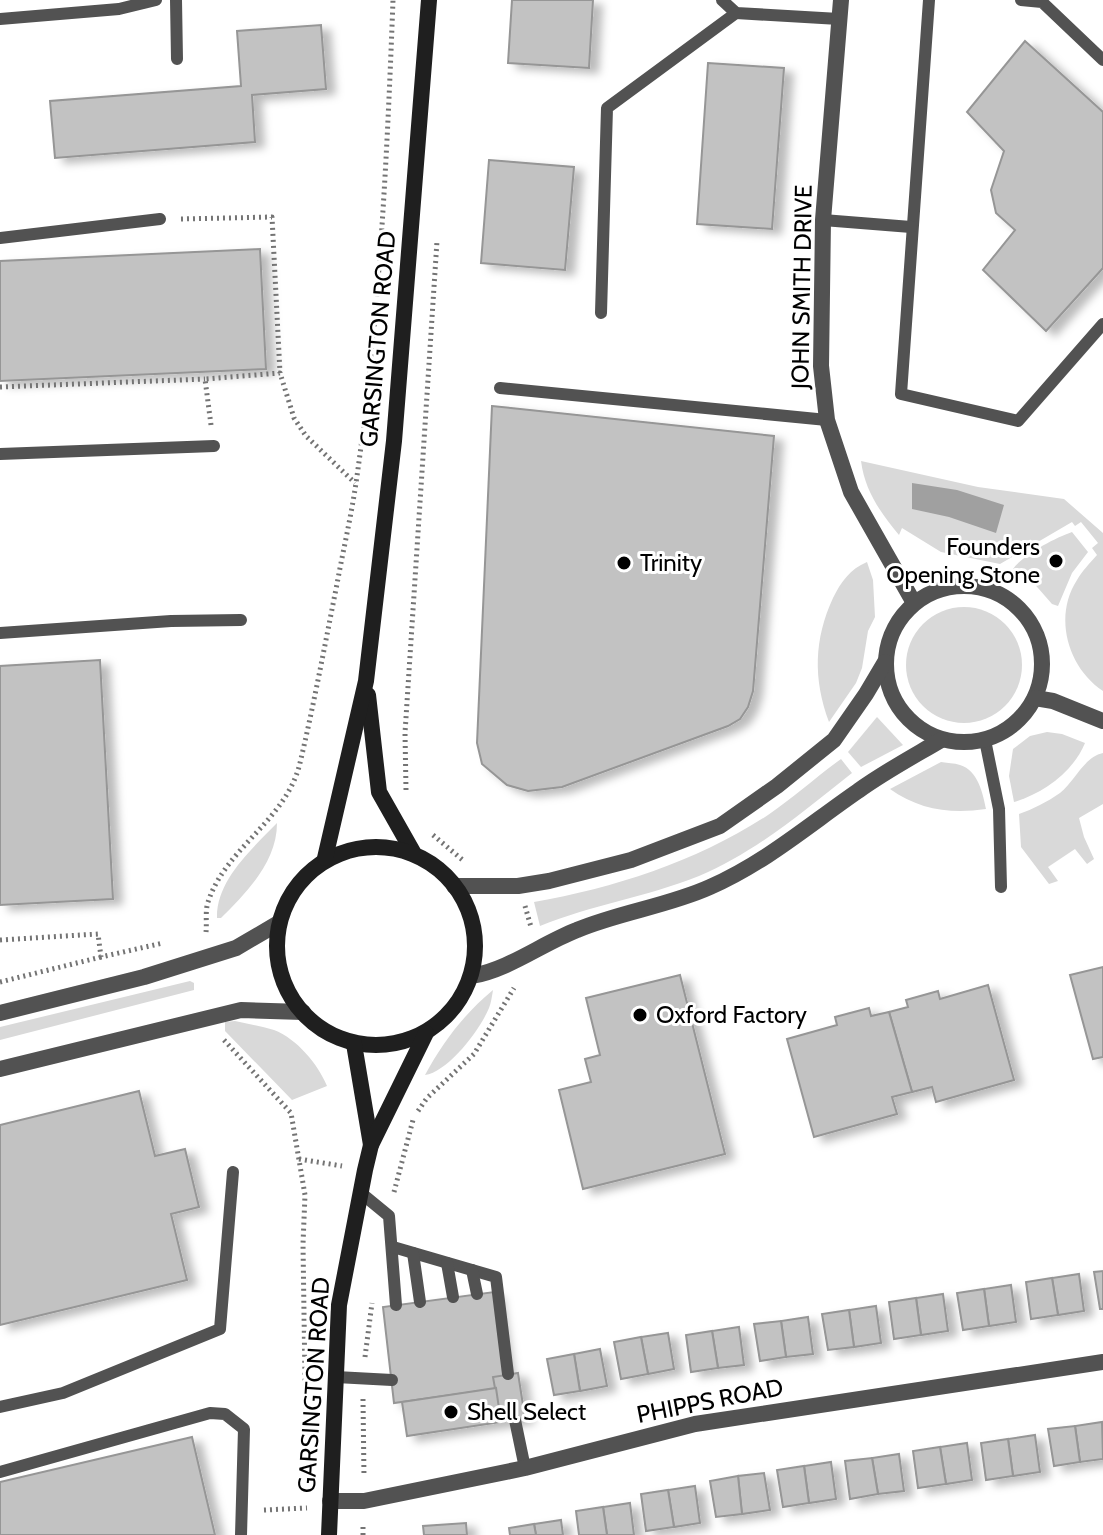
<svg xmlns="http://www.w3.org/2000/svg" width="1103" height="1535" font-family="Cabin,sans-serif">
  <style>
    .green { fill: #d9d9d9 }
    .water { fill: #a0a0a0 }
    .building { fill: #c2c2c2; stroke: #969696; stroke-width: 2; filter: url(#shadow) }
    .lines { fill: none; stroke-linecap: round; stroke-linejoin: round }
    .path { stroke: #747474; stroke-width: 5; stroke-dasharray: 2 4; stroke-linecap: butt }
    .service { stroke: #525252; stroke-width: 12 }
    .minor { stroke: #525252; stroke-width: 16 }
    .secondary { stroke: #1f1f1f; stroke-width: 16 }
    .poi-dot { fill: #000; stroke: #fff; stroke-width: 3 }
    .labels { text-anchor: middle; stroke-width: 6; stroke-linejoin: round; paint-order: stroke }
    .street-label { font-size: 24px; fill: #000; stroke: #fff }
    .poi-label { font-size: 24px; fill: #000; stroke: #fff; text-anchor: start }
  </style>
  <defs>
    <filter id="shadow"><feDropShadow dx="9" dy="5" stdDeviation="4" flood-color="#0004"/></filter>
  </defs>
  <rect width="100%" height="100%" fill="#fff"/>
  <!-- green -->
  <g class="green">
    <path d="M861 461 978 487 1064 499 1103 533V691C1068 668 1053 617 1077 580 1082 571 1090 563 1097 555L1092 548 1098 543 1081 522 1075 526 1072 522 1000 564 941 552 902 528 899 535C880 512 865 491 861 461Z"/>
    <path d="M1072 532 1088 552 1072 573 1058 606 1052 604 1031 580 1013 569C1024 554 1055 538 1072 532Z"/>
    <path d="M867 562 873 580 875 617 868 631 862 668 856 683 829 722C813 679 814 639 833 598 841 582 850 569 867 562Z"/>
    <circle cx="964" cy="665" r="58"/>
    <path d="M877 717 903 745 861 767 848 752Z"/>
    <path d="M1047 732 1062 734 1085 743C1073 772 1044 793 1014 802L1009 776 1013 749 1030 736Z"/>
    <path d="M1103 753V804L1079 818 1084 837 1094 859 1087 864 1075 849 1048 867 1058 881 1049 884 1021 847 1019 814C1033 809 1047 802 1060 793 1075 781 1084 757 1103 753Z"/>
    <path d="M841 759 852 773C804 811 756 852 699 876 647 897 591 905 540 926L534 902C615 888 698 861 768 815 793 798 816 777 841 759Z"/>
    <path d="M941 762C947 763 954 763 960 765 978 770 983 794 986 809 951 814 919 810 890 789Z"/>
    <path d="M277 823C277 862 247 892 221 918H217C216 880 253 848 277 823Z"/>
    <path d="M190 981 194 983V990L0 1040V1027Z"/>
    <path d="M493 990C492 996 491 1003 489 1008 480 1030 448 1072 425 1075 443 1042 464 1014 493 990Z"/>
    <path d="M235 1021C248 1024 261 1026 274 1030 297 1039 318 1064 327 1086L292 1100 225 1031V1022Z"/>
  </g>
  <!-- water -->
  <path class="water" d="M912 483 957 490 1004 505 996 533 949 517 912 509Z"/>
  <!-- building -->
  <g class="building">
    <path d="M512 0H593L589 68 508 63Z"/>
    <path d="M321 25 326 89 252 95 255 142 55 158 50 101 241 86 237 31Z"/>
    <path d="M1025 41 1103 112V268L1046 331 983 270 1015 230 996 213 991 190 1004 151 967 112Z"/>
    <path d="M708 63 784 68 772 229 697 224Z"/>
    <path d="M489 160 574 167 565 270 481 263Z"/>
    <path d="M260 249 266 369 0 381V261Z"/>
    <path d="M492 406 774 436 753 691 748 707 740 719 728 726 562 787 528 791 507 785 482 764 477 743Z"/>
    <path d="M100 660 113 899 0 905V666Z"/>
    <path d="M1103 967V1057L1093 1059 1070 975Z"/>
    <path d="M680 975 725 1154 583 1189 559 1090 591 1082 585 1059 600 1055 586 998Z"/>
    <path d="M988 985 1014 1080 936 1102 932 1087 912 1092 889 1012 908 1007 906 1000 938 991 940 999Z"/>
    <path d="M869 1008 871 1016 889 1012 912 1092 892 1097 897 1114 814 1137 787 1039 837 1025 835 1017Z"/>
    <path d="M139 1091 155 1156 185 1149 199 1207 171 1214 187 1280 0 1325V1125Z"/>
    <path d="M1103 1271V1309H1100L1094 1272Z"/>
    <path d="M1079 1274 1084 1311 1058 1315 1052 1278Z"/>
    <path d="M1052 1278 1058 1315 1031 1319 1026 1282Z"/>
    <path d="M1011 1285 1016 1322 989 1326 984 1289Z"/>
    <path d="M984 1289 989 1326 963 1330 957 1293Z"/>
    <path d="M494 1292 508 1387 394 1403 383 1307Z"/>
    <path d="M943 1294 948 1331 921 1335 916 1298Z"/>
    <path d="M916 1298 921 1335 894 1339 889 1302Z"/>
    <path d="M876 1306 881 1343 854 1347 849 1310Z"/>
    <path d="M849 1310 854 1347 828 1350 822 1314Z"/>
    <path d="M808 1317 813 1354 786 1357 781 1321Z"/>
    <path d="M781 1321 786 1357 760 1361 754 1324Z"/>
    <path d="M739 1327 744 1365 718 1368 712 1331Z"/>
    <path d="M712 1331 718 1368 691 1372 686 1335Z"/>
    <path d="M668 1333 674 1369 648 1374 641 1337Z"/>
    <path d="M641 1337 648 1374 621 1379 614 1342Z"/>
    <path d="M600 1349 607 1386 580 1391 574 1354Z"/>
    <path d="M574 1354 580 1391 554 1395 547 1359Z"/>
    <path d="M518 1373 525 1418 501 1422 493 1377Z"/>
    <path d="M496 1388 501 1422 407 1436 402 1402Z"/>
    <path d="M1102 1422 1103 1459 1080 1462 1075 1426Z"/>
    <path d="M1075 1426 1080 1462 1054 1466 1048 1429Z"/>
    <path d="M1035 1435 1040 1472 1013 1476 1008 1439Z"/>
    <path d="M192 1437 215 1535H0V1482Z"/>
    <path d="M1008 1439 1013 1476 986 1480 981 1443Z"/>
    <path d="M967 1443 972 1480 946 1484 940 1447Z"/>
    <path d="M940 1447 946 1484 918 1488 913 1451Z"/>
    <path d="M899 1454 904 1491 878 1494 872 1458Z"/>
    <path d="M872 1458 878 1494 850 1499 845 1461Z"/>
    <path d="M831 1462 836 1499 809 1503 804 1466Z"/>
    <path d="M804 1466 809 1503 783 1507 777 1470Z"/>
    <path d="M764 1473 770 1510 742 1514 738 1476Z"/>
    <path d="M738 1476 742 1514 716 1517 710 1481Z"/>
    <path d="M695 1486 700 1523 674 1527 668 1490Z"/>
    <path d="M668 1490 674 1527 646 1531 641 1494Z"/>
    <path d="M630 1503 634 1535H607L603 1507Z"/>
    <path d="M603 1507 607 1535H579L576 1511Z"/>
    <path d="M561 1520 563 1535H536L534 1524Z"/>
    <path d="M466 1523 467 1535H424L423 1526Z"/>
    <path d="M534 1524 536 1535H510L509 1528Z"/>
  </g>
  <g class="lines">
    <!-- path -->
    <g class="path">
      <path d="M181 219 272 217 280 373"/>
      <path d="M0 387 205 379"/>
      <path d="M211 425 205 379 280 373 294 418 306 436 355 483"/>
      <path d="M406 790 405 733 437 241"/>
      <path d="M433 835 465 862"/>
      <path d="M525 906 531 927"/>
      <path d="M206 932C207 923 205 911 208 902 226 847 286 821 300 763 314 704 325 644 337 584 343 551 351 517 356 483 379 324 387 161 393 0"/>
      <path d="M0 940 98 934 101 957 163 943"/>
      <path d="M0 982 101 957"/>
      <path d="M224 1040 291 1113 305 1195 303 1244 306 1450"/>
      <path d="M418 1111 427 1098 474 1054 514 988"/>
      <path d="M299 1159 342 1166"/>
      <path d="M394 1192 413 1120"/>
      <path d="M365 1357 372 1303"/>
      <path d="M363 1399 364 1477"/>
      <path d="M264 1510 307 1508"/>
      <path d="M363 1535V1523"/>
    </g>
    <!-- service -->
    <g class="service">
      <path d="M176 0 177 59"/>
      <path d="M722 0 736 13 839 19"/>
      <path d="M929 0 901 394 1018 421 1103 324"/>
      <path d="M1021 0 1042 2 1103 60"/>
      <path d="M0 19 119 9 156 0"/>
      <path d="M823 220 911 227"/>
      <path d="M0 238 160 219"/>
      <path d="M601 313 607 108 736 13"/>
      <path d="M500 388 827 420"/>
      <path d="M0 454 214 446"/>
      <path d="M0 633 171 621 241 620"/>
      <path d="M985 740 999 809 1001 887"/>
      <path d="M361 1193 389 1216 396 1305"/>
      <path d="M393 1247 496 1277 508 1374"/>
      <path d="M413 1253 420 1302"/>
      <path d="M447 1263 453 1297"/>
      <path d="M472 1270 477 1294"/>
      <path d="M336 1377 392 1380"/>
      <path d="M0 1407 63 1393 220 1329 233 1172"/>
      <path d="M515 1420 525 1468"/>
      <path d="M0 1472 210 1413 225 1414 244 1429 241 1535"/>
    </g>
    <!-- minor -->
    <g class="minor">
      <path d="M841 0 823 220 821 366 827 420 851 492 914 603"/>
      <circle cx="964" cy="664" r="78"/>
      <path d="M1035 698 1053 701 1103 721"/>
      <path d="M454 886H518L549 881 631 860 720 826 777 786 834 740 866 694 885 662"/>
      <path d="M472 976C510 969 541 944 577 930 620 912 668 906 710 887 765 863 810 824 858 791 884 772 914 756 941 740"/>
      <path d="M0 1013 144 977 236 948 277 924"/>
      <path d="M0 1069 241 1010 303 1012"/>
      <path d="M330 1501H364L525 1468 695 1424 1103 1362"/>
    </g>
    <!-- secondary -->
    <g class="secondary">
      <path d="M368 695 379 792 413 852"/>
      <circle cx="376" cy="946" r="99"/>
      <path d="M325 858 366 681 394 441 429 0"/>
      <path d="M354 1044 371 1145"/>
      <path d="M329 1535 339 1305 365 1170 371 1145 426 1033"/>
    </g>
  </g>
  <!-- markers -->
  <g class="poi-dot">
    <circle cx="1056" cy="561" r="8"/>
    <circle cx="624" cy="563" r="8"/>
    <circle cx="640" cy="1015" r="8"/>
    <circle cx="451" cy="1412" r="8"/>
  </g>
  <g class="labels">
    <!-- street labels -->
    <g class="street-label">
      <text transform="translate(802 287) rotate(-89)" y="8">JOHN SMITH DRIVE</text>
      <text transform="translate(378 339) rotate(-85)" y="8">GARSINGTON ROAD</text>
      <text transform="translate(314 1385) rotate(-86)" y="8">GARSINGTON ROAD</text>
      <text transform="translate(710 1401) rotate(-11)" y="8">PHIPPS ROAD</text>
    </g>
    <!-- poi labels -->
    <g class="poi-label">
      <text x="1040" y="555" text-anchor="end">Founders<tspan x="1040" dy="28">Opening Stone</tspan></text>
      <text x="640" y="571">Trinity</text>
      <text x="656" y="1023">Oxford Factory</text>
      <text x="467" y="1420">Shell Select</text>
    </g>
  </g>
</svg>
